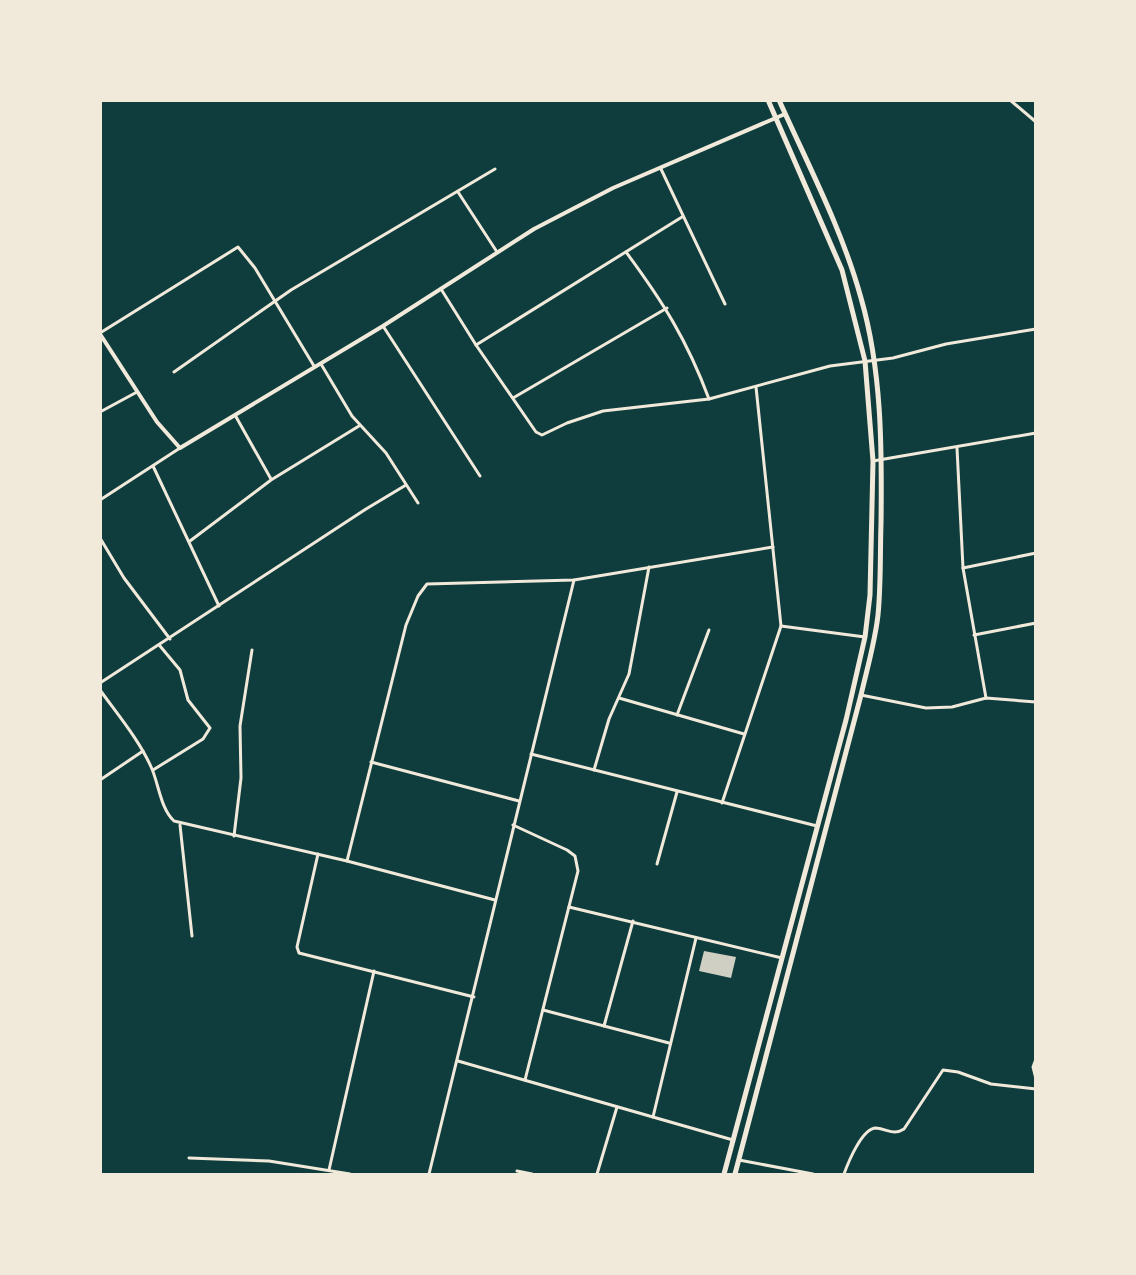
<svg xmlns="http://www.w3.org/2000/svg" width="1136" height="1275" font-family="'Crimson Pro',serif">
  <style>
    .building { fill: #cfcfc3 }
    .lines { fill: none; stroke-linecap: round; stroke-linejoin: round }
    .minor { stroke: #f1e9da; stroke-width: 3 }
    .tertiary { stroke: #f1e9da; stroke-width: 4 }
    .primary { stroke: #f1e9da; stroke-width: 5 }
  </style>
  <rect width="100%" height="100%" fill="#0f3d3e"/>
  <!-- building -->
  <path class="building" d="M704 951 736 957 731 978 699 971Z"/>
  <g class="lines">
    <!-- minor -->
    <g class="minor">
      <path d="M1010 100 1036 122"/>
      <path d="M661 169 725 304"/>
      <path d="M458 192 497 252"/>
      <path d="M626 252C663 302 687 340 709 399"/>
      <path d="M441 289 476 345 536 432 542 435 567 423 603 411 709 399 830 366 893 358 946 344 1036 329"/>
      <path d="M383 326 480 476"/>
      <path d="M100 333 238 247 255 268 314 366"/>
      <path d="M476 345 682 217"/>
      <path d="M321 364 352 416 386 453 418 503"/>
      <path d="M174 372 291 290 495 169"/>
      <path d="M513 398 667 308"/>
      <path d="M100 412 137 392"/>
      <path d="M235 415 271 479"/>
      <path d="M957 448 963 568 986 698"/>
      <path d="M873 461 1036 433"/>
      <path d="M153 466 219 606"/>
      <path d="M100 500 180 448"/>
      <path d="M100 538 124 578 170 639"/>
      <path d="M190 541 271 480 359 426"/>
      <path d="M963 568 1036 553"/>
      <path d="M781 626 865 637"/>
      <path d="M974 635 1036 623"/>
      <path d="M100 683 366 509 406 485"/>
      <path d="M100 690C118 715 140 741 152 769 159 786 161 809 174 821L347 861 495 900"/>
      <path d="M861 695 926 708 952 707 986 698 1036 702"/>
      <path d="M619 698 744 734"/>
      <path d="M677 715 709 630"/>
      <path d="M531 754 817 826"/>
      <path d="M371 762 519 801"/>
      <path d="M153 770 203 739 210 728 188 700 180 670 160 646"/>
      <path d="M594 770 609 719 629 674 649 567"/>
      <path d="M100 780 143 751"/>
      <path d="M722 803 781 626 756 387"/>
      <path d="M180 825 192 936"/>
      <path d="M513 825 567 850 575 856 578 871 525 1080"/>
      <path d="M234 836 241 778 240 726 252 650"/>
      <path d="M318 854 297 947 299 953 474 997"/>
      <path d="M347 861 406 625 418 596 427 584 574 580 773 547"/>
      <path d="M657 864 677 792"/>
      <path d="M569 907 782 958"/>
      <path d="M543 1010 669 1043"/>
      <path d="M604 1026 633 921"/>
      <path d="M1036 1059 1033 1067 1036 1079"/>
      <path d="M458 1061 733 1140"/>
      <path d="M653 1117 696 938"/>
      <path d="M189 1158 269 1161 350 1174"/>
      <path d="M739 1160 813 1174"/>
      <path d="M329 1170 374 971"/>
      <path d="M517 1171 532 1174"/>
      <path d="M429 1174 574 580"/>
      <path d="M597 1174 617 1107"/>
      <path d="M844 1174C848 1163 862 1128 876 1128 888 1129 893 1136 904 1129L943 1070 958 1072 991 1084 1036 1089"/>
    </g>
    <!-- tertiary -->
    <path class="tertiary" d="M100 334 157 422 180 448 383 326 534 229 613 188 785 114"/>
    <!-- primary -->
    <g class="primary">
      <path d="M724 1174 846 720 865 637 870 595 873 461 865 361 842 270 768 100"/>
      <path d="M735 1174 861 695C867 669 875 642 878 615 881 585 880 554 881 524 882 449 882 371 861 298 842 229 808 165 779 100"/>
    </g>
  </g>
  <!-- border -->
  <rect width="1136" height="1275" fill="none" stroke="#f1e9da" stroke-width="204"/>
</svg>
